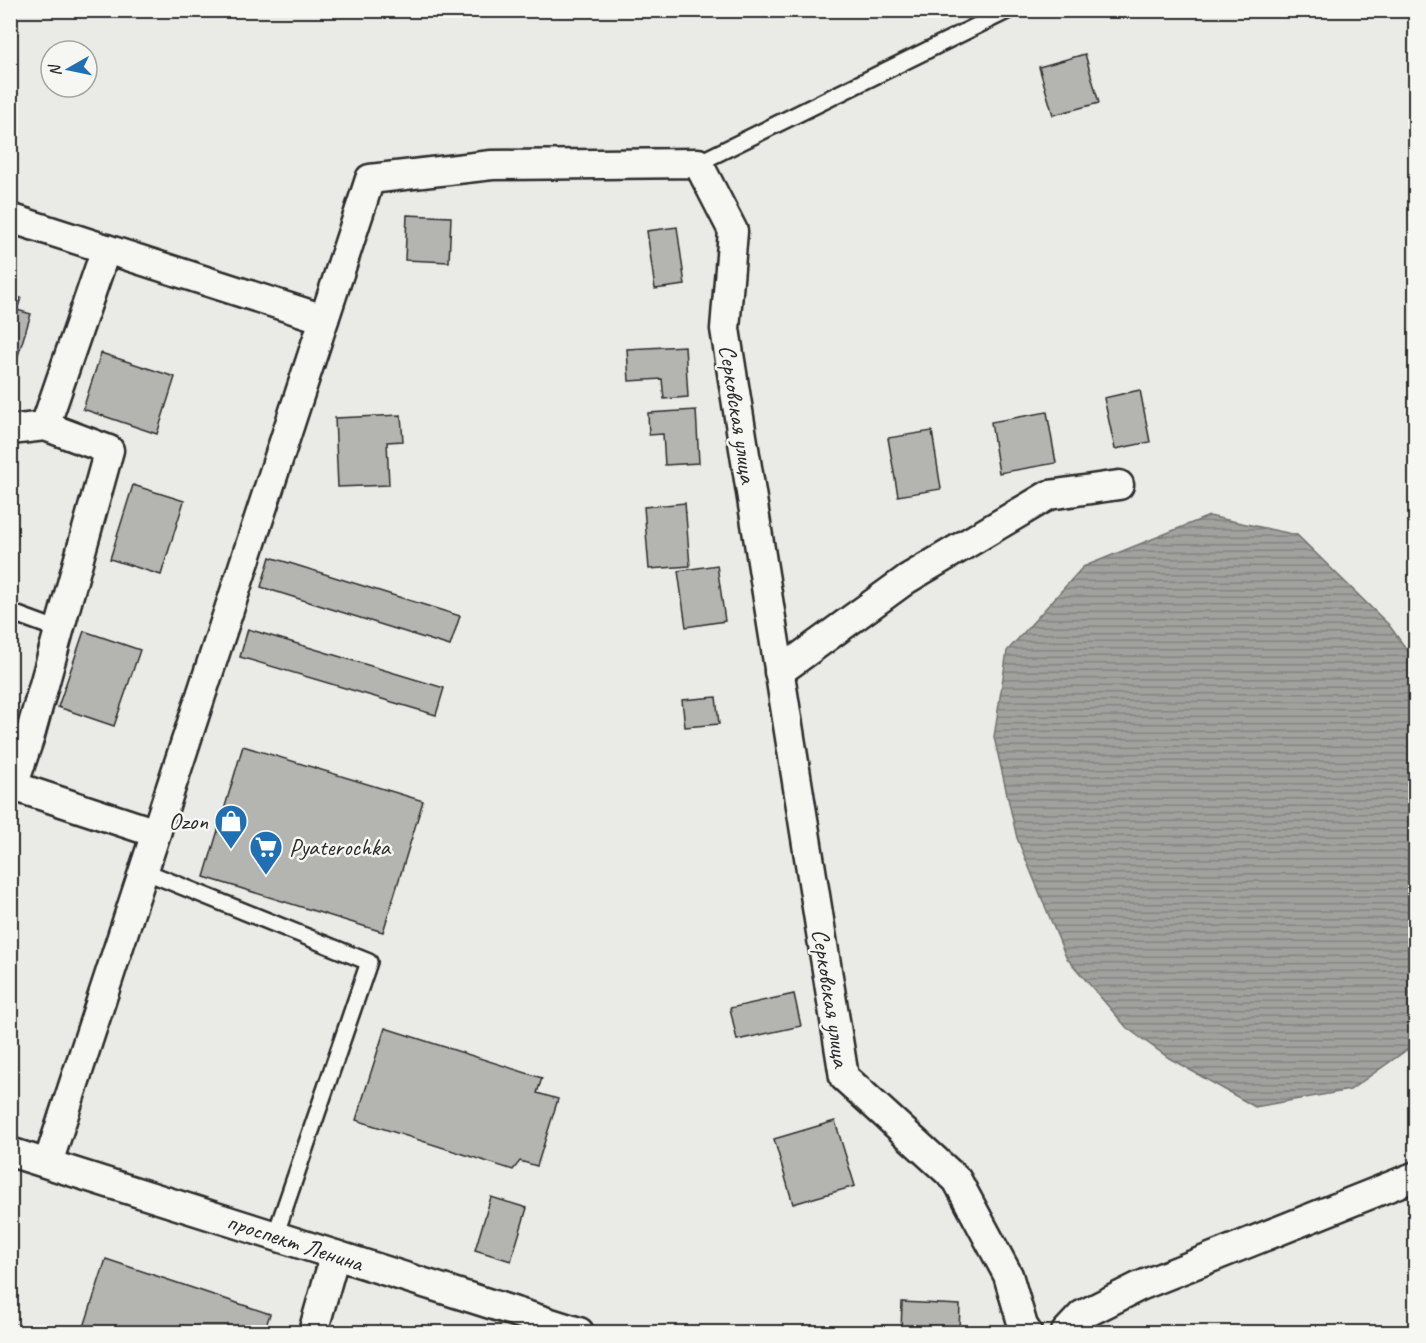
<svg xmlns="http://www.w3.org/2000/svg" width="1426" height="1343" font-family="Caveat,sans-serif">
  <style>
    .water { fill: url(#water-rules); stroke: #727270; stroke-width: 1.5 }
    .building { fill: #b4b4b1; stroke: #2b2b2b; stroke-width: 1.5 }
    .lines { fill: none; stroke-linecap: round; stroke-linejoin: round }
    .service-casing { stroke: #2b2b2b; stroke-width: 20 }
    .minor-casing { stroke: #2b2b2b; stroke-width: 33 }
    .service { stroke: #f6f6f2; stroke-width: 15 }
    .minor { stroke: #f6f6f2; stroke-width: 28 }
    .labels { text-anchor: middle; stroke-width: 5; stroke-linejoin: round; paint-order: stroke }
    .street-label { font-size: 24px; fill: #2b2b2b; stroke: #f6f6f2 }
    .poi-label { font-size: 24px; fill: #2b2b2b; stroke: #f6f6f2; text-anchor: end }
  </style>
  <defs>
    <pattern id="water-rules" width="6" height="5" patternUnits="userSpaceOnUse" patternTransform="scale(1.5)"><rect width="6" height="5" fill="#a1a19e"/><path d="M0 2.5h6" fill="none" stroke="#838381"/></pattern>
  </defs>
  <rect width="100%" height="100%" fill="#eaeae6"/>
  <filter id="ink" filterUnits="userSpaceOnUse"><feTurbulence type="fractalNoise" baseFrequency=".0167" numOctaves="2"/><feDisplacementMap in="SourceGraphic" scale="12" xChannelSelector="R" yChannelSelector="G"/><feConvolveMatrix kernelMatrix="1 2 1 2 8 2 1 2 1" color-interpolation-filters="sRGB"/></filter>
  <g filter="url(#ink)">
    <!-- water -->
    <path class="water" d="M1209 516 1297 535 1389 625 1415 661V1044L1350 1090 1255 1107 1169 1058 1127 1028 1066 957 1017 838 994 737 1007 651 1083 567Z"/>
    <!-- building -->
    <g class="building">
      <path d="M1085 54 1099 103 1053 115 1039 67Z"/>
      <path d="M407 215 451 217 449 262 405 260Z"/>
      <path d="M677 227 685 285 655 289 647 231Z"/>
      <path d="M10 295 21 298 17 310 31 314 17 359 10 356Z"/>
      <path d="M685 346 688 397 664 399 662 379 629 381 627 349Z"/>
      <path d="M101 353 175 377 157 434 83 409Z"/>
      <path d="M1140 390 1150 442 1115 449 1104 398Z"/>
      <path d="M696 410 699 463 665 465 663 434 649 435 648 413Z"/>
      <path d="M1047 412 1056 463 999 473 991 422Z"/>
      <path d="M401 415 403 441 387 442 389 485 338 487 335 418Z"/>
      <path d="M932 431 941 489 898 496 888 438Z"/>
      <path d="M133 485 184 501 161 575 110 559Z"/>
      <path d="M685 503 690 566 649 569 644 507Z"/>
      <path d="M270 557 460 616 450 646 261 587Z"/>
      <path d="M717 565 725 621 686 627 678 571Z"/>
      <path d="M248 629 444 688 436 715 240 657Z"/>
      <path d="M84 631 140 650 114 726 58 707Z"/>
      <path d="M716 697 719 724 685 727 682 700Z"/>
      <path d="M243 746 423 801 383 932 204 877Z"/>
      <path d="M794 994 801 1026 737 1040 730 1008Z"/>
      <path d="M385 1028 542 1078 537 1093 558 1099 537 1166 520 1161 513 1170 356 1120Z"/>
      <path d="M835 1121 855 1186 793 1204 774 1139Z"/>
      <path d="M491 1197 527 1208 511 1261 475 1250Z"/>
      <path d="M106 1259 270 1314 264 1332H99L84 1327Z"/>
      <path d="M902 1302 960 1305 959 1332H901Z"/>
      <path d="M10 1323 43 1332H10Z"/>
    </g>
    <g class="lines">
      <!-- service casing -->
      <g class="service-casing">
        <g id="service">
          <path d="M698 163 1009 10"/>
          <path d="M10 612 59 630"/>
          <path d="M144 871 369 962 275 1236"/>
        </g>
      </g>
      <!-- minor casing -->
      <g class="minor-casing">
        <g id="minor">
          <path d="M10 218 324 319"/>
          <path d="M45 426 106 249"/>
          <path d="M10 430 45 426 109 450 29 739 13 786 156 833"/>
          <path d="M779 672 907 579 1049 495 1119 485"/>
          <path d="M10 1152 579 1332"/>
          <path d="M48 1163 370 179 492 165 698 163 733 231 725 329 844 1077 957 1180 1008 1275 1023 1326 1027 1332"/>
          <path d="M313 1332 335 1255"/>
          <path d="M1066 1332 1082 1315 1140 1286 1416 1176"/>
        </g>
      </g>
      <!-- service -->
      <use href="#service" class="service"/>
      <!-- minor -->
      <use href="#minor" class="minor"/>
    </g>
  </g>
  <!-- icons -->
  <defs>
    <g id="shop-pin" transform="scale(1.725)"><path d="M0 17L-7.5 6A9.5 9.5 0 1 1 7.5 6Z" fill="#1f6fb2" stroke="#f6f6f2"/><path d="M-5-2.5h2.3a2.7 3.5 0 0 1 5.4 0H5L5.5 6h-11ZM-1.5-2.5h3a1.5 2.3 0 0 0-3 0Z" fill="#fff"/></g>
    <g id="supermarket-pin" transform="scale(1.725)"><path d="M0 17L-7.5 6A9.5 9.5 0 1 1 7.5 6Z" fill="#1f6fb2" stroke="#f6f6f2"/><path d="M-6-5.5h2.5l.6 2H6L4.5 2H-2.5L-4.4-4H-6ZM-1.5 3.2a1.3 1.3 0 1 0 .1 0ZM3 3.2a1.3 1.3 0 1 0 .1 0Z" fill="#fff"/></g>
  </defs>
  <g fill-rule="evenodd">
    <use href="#shop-pin" x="231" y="821"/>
    <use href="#supermarket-pin" x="266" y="847"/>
  </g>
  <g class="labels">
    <!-- street labels -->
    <g class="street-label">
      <text transform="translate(738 414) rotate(81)" y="8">Серковская улица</text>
      <text transform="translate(831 998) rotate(81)" y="8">Серковская улица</text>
      <text transform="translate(295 1242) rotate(18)" y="8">проспект Ленина</text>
    </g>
    <!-- poi labels -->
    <g class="poi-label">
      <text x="208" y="829">Ozon</text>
      <text x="289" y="855" text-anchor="start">Pyaterochka</text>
    </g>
  </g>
  <!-- margin -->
  <rect width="1426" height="1343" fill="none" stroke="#f6f6f2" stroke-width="36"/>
  <rect x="18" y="18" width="1390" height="1307" fill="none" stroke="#2b2b2b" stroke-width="2" filter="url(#ink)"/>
  <!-- north arrow -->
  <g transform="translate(69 69) rotate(261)"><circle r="28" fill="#f6f6f2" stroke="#a5a5a2" stroke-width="1.5"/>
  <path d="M0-4.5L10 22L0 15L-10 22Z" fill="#1f6fb2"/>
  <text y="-9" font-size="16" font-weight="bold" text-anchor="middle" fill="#2b2b2b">N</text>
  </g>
</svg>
